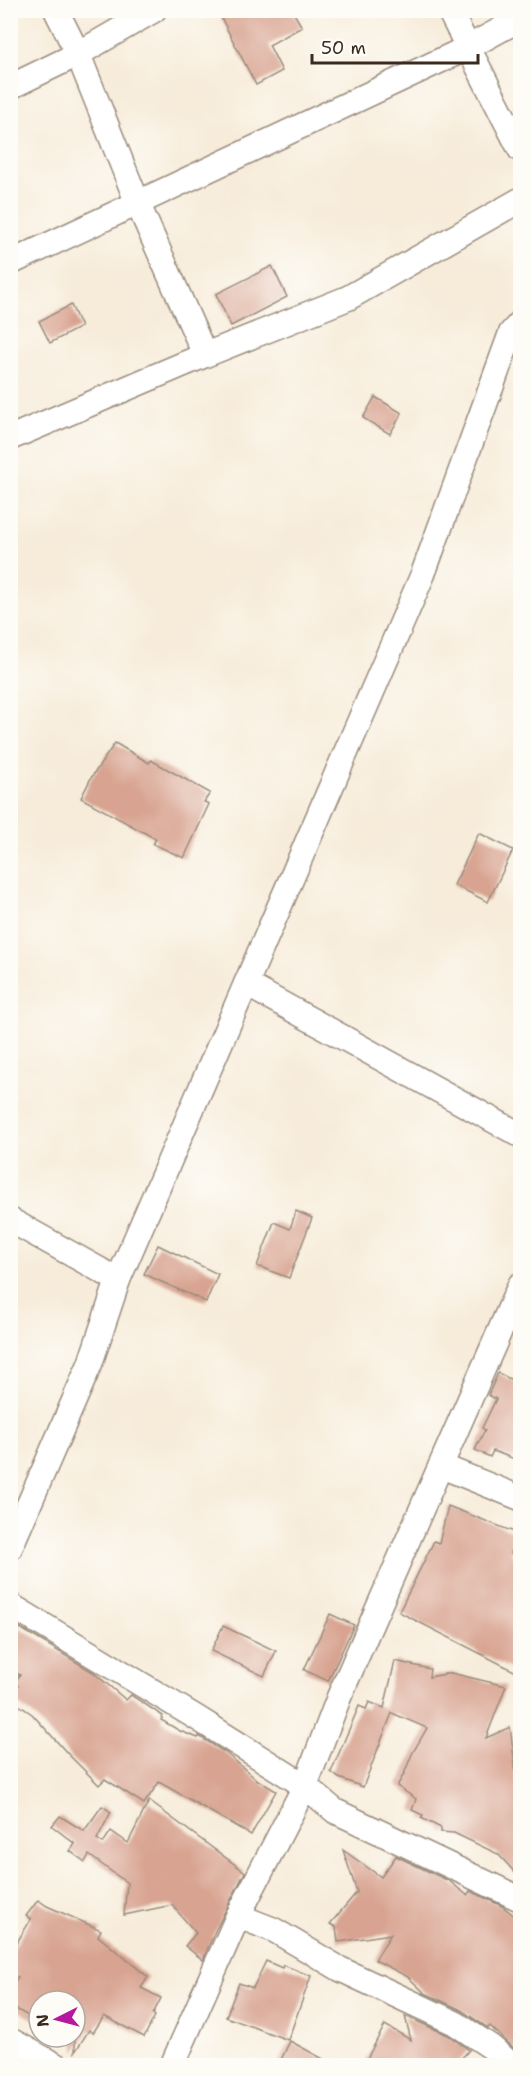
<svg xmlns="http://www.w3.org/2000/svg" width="531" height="2076" font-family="'Shantell Sans',sans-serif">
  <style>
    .building { fill: #d8a390 }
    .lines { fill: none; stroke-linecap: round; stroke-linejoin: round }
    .street-casing { stroke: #998b7c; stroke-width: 27 }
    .street { stroke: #fff; stroke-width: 24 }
  </style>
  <rect width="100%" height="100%" fill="#fdfcf7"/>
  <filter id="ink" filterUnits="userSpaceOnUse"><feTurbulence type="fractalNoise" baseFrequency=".0167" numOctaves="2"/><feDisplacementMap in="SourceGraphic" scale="12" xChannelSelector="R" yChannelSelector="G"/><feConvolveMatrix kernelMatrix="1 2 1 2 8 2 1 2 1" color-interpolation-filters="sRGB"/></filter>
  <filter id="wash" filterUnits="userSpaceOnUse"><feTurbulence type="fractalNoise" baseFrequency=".008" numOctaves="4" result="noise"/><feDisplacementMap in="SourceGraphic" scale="24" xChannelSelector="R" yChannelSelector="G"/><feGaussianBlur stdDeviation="1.35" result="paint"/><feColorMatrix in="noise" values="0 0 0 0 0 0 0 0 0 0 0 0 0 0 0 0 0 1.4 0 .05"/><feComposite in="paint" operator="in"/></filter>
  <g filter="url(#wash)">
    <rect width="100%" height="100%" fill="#f7ecda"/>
    <g id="blocks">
      <!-- building -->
      <g class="building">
        <path d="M217 10H292L302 27 269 45 282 71 256 85Z"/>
        <path d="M272 266 287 297 231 326 216 294Z"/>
        <path d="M71 305 81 327 50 343 39 321Z"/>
        <path d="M375 397 402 413 390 434 363 418Z"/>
        <path d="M115 743 149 763 151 760 210 793 204 802 209 804 184 858 153 844 156 839 81 798 91 778Z"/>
        <path d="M479 833 513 850 488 902 454 885Z"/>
        <path d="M296 1211 312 1218 289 1278 257 1266 274 1222 290 1229Z"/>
        <path d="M158 1245 218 1274 206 1302 144 1274Z"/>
        <path d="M498 1373 520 1384V1461L493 1451 490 1457 475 1450 485 1430 482 1428 496 1399 488 1395Z"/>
        <path d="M448 1506 519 1534 511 1553 520 1558V1674L399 1612 434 1541 439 1543Z"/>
        <path d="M330 1614 354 1625 328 1681 304 1670Z"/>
        <path d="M10 1622 93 1672 126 1700 131 1695 163 1716 161 1720 180 1731 198 1738 199 1736 226 1753 256 1779 276 1791 251 1835 159 1782 144 1804 105 1779 99 1785 69 1755 32 1714 10 1699 18 1685 14 1683 20 1675 10 1670Z"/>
        <path d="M223 1626 276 1651 264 1676 211 1651Z"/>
        <path d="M395 1661 430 1669 429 1677 451 1673 506 1686 486 1738 510 1727 520 1803V1878L498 1854 454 1833 441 1832V1828L421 1818 423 1815 412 1810 416 1799 397 1786 404 1774 412 1754 427 1728 392 1713 363 1787 339 1778 331 1772 359 1706 366 1709 369 1702 384 1708Z"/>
        <path d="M149 1801 245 1872 215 1931 203 1960 185 1946 196 1933 172 1905 124 1915 127 1883 89 1855 85 1862 70 1851 75 1844 52 1826 60 1816 84 1831 102 1806 111 1812 97 1839 103 1843 111 1831 128 1843Z"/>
        <path d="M343 1850 381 1877 396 1856 449 1881 467 1895 470 1891 502 1906 520 1920V2054L490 2026 488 2028 461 2010 425 1993 408 1977 375 1960 391 1934 338 1942 336 1927 330 1924 357 1892Z"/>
        <path d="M38 1900 47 1906 101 1930 98 1936 148 1977 141 1988 161 1998 153 2014 155 2016 144 2037 104 2016 93 2033 89 2030 75 2052V2001H39V2022L10 2006V1989L18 1977 10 1973V1954L31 1919 26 1916Z"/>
        <path d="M266 1961 282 1968 283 1965 311 1976 288 2040 226 2017 239 1983 253 1988Z"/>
        <path d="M405 2016 448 2035 469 2050 455 2066H363L385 2025 411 2040Z"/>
        <path d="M290 2041 336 2066H278Z"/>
      </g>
    </g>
  </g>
  <g filter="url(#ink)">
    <use href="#blocks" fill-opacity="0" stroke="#998b7c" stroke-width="1.5"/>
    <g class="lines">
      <!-- street casing -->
      <g class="street-casing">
        <g id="street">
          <path d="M56 10 78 54 138 204 205 355"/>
          <path d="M449 10 520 149"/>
          <path d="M10 87 78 54 154 10"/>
          <path d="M10 263 467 48 520 19"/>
          <path d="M10 438 205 355 348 298 520 200"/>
          <path d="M246 984 520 1135"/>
          <path d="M10 1220 118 1280 90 1364 10 1548"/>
          <path d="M118 1280 423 574 511 333 520 323"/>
          <path d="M441 1466 520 1498"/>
          <path d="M10 1605 197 1718 305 1786 335 1811 520 1899"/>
          <path d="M238 1916 274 1930 340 1969 455 2023 491 2047 513 2066"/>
          <path d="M10 2040 57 2066"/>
          <path d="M172 2066 238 1916 305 1786 339 1697 520 1285"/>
        </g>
      </g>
      <!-- street -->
      <use href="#street" class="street"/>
    </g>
  </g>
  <!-- margin -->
  <rect width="531" height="2076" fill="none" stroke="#fdfcf7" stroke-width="36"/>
  <!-- north arrow -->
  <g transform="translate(57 2019) rotate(264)"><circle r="28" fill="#fdfcf7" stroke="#afa8a0" stroke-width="1.5"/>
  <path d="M0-4.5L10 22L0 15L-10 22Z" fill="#b5179e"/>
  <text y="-9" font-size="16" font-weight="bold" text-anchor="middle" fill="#3b2a1e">N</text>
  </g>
  <!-- scale -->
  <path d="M312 54v9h166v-9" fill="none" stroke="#3b2a1e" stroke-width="3"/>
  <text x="321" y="54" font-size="18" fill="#3b2a1e" stroke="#fdfcf7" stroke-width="4.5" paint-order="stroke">50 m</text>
</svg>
